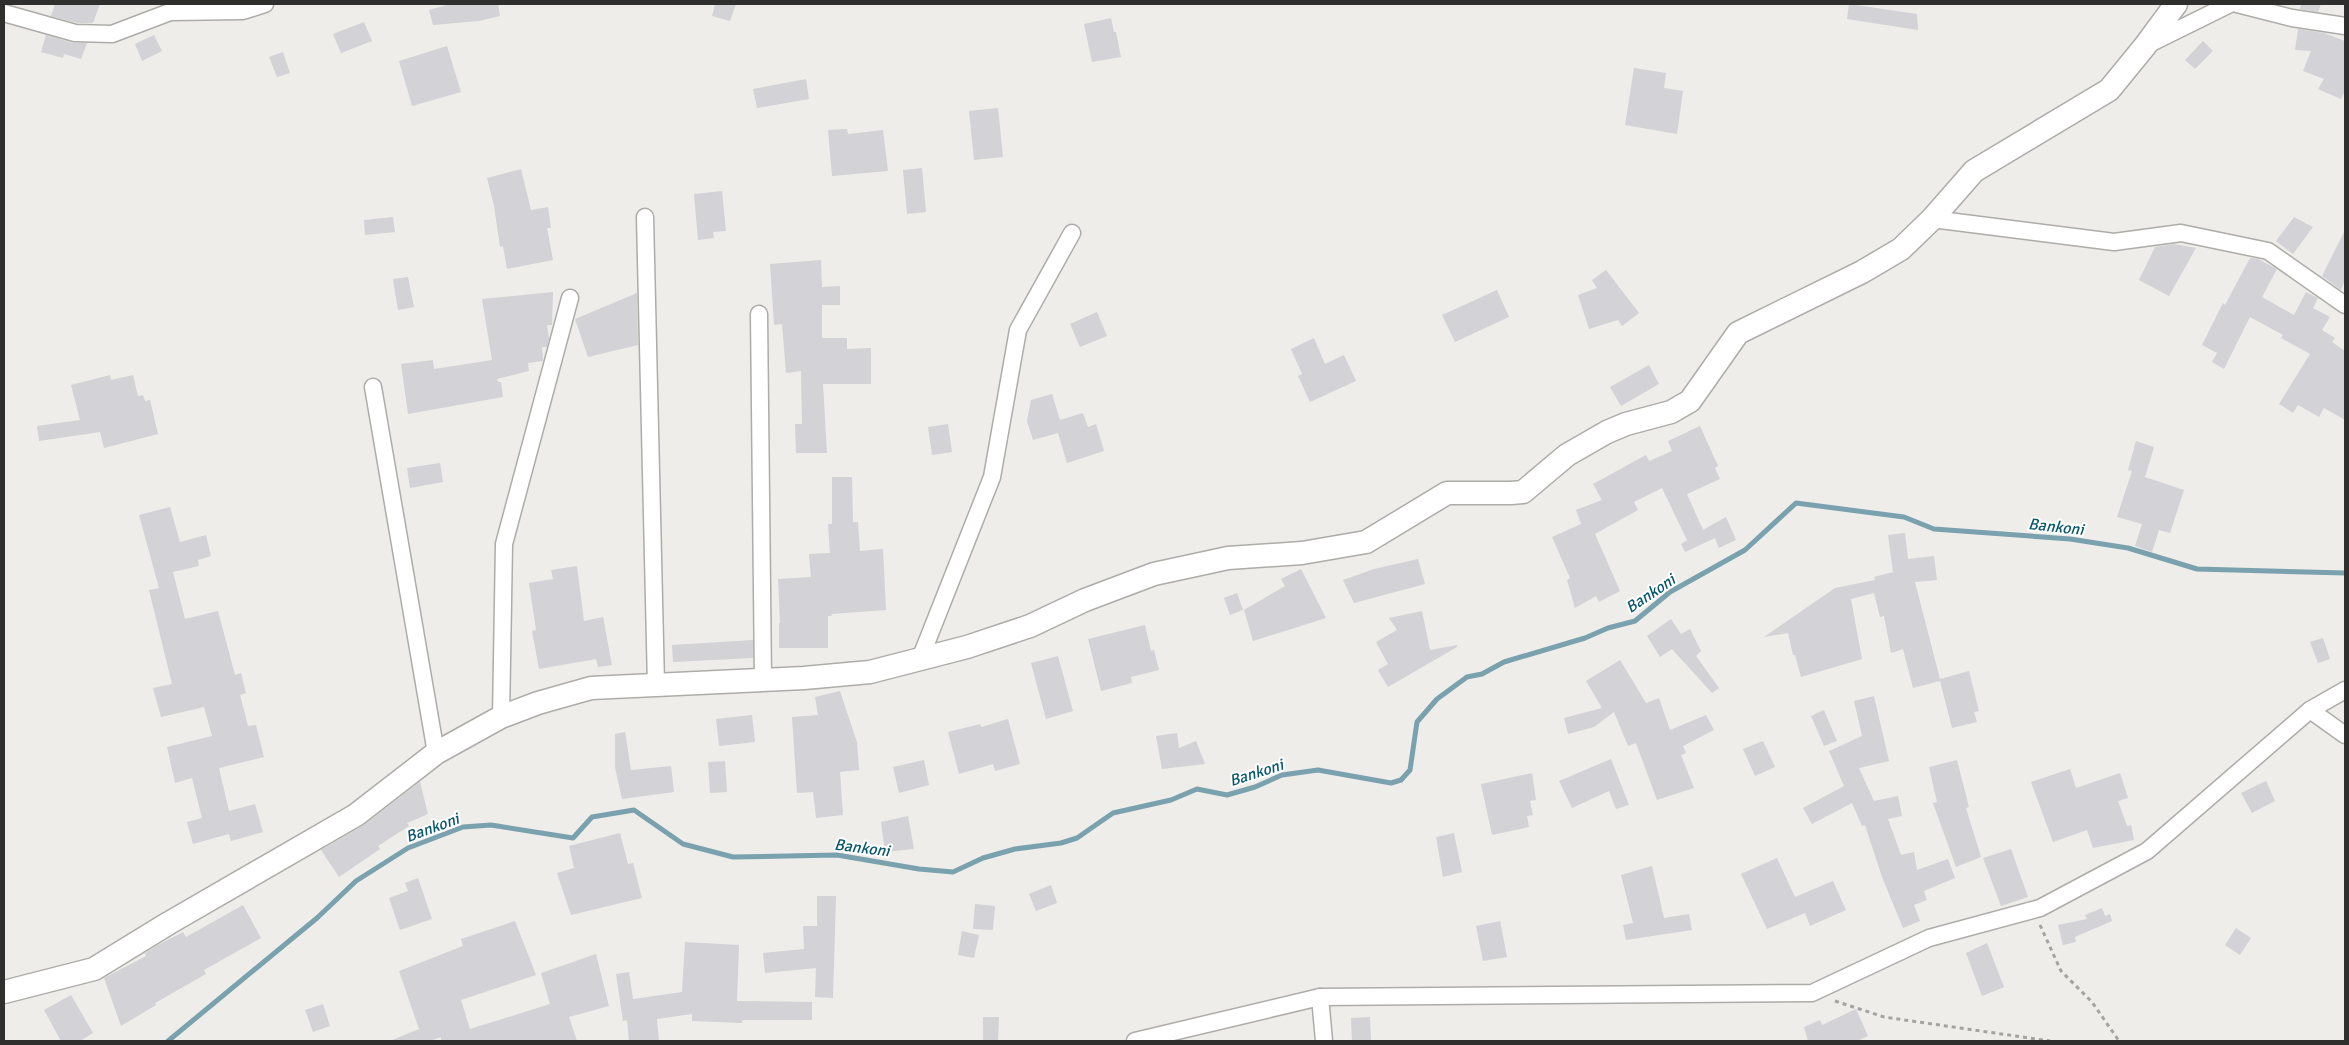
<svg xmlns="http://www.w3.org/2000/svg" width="2349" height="1045" font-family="Signika,sans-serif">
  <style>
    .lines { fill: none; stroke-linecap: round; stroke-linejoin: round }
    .stream { stroke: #7aa1ae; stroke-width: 5 }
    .building { fill: #d2d2d7 }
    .street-casing { stroke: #adaca8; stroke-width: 19 }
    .secondary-casing { stroke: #adaca8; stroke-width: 25 }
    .path { stroke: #a4a3a0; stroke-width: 3; stroke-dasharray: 4 4; stroke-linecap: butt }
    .street { stroke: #fff; stroke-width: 16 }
    .secondary { stroke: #fff; stroke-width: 22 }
    .labels { text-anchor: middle; stroke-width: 4; stroke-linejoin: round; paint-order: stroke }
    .water-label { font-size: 16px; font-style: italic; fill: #08586d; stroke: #fff }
  </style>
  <rect width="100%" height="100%" fill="#eeede9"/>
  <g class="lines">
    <!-- stream -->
    <path class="stream" d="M168 1041 317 918 356 881 408 848 463 827 491 825 573 838 592 817 634 810 683 844 733 857 837 855 919 869 953 872 983 858 1015 849 1061 843 1077 838 1113 813 1171 800 1197 789 1227 795 1255 787 1282 775 1318 770 1391 783 1401 780 1410 770 1417 722 1437 699 1467 677 1482 674 1504 662 1585 638 1608 628 1635 621 1670 592 1745 550 1796 503 1904 517 1934 529 2070 539 2128 548 2197 569 2345 573"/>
  </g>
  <!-- building -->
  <g class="building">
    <path d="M55 4H100L93 23H77L51 16Z"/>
    <path d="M450 4H498L500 16 479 21 433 25 429 10Z"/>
    <path d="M715 4H736L730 21 712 16Z"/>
    <path d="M1849 4 1917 14 1918 30 1847 19Z"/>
    <path d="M2301 4H2321L2318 12 2300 9Z"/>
    <path d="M1111 18 1114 32H1116L1121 57 1092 62 1084 24Z"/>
    <path d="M364 22 372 41 341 53 333 34Z"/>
    <path d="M2298 29 2324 33 2345 41V91L2341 99 2318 89 2324 79 2303 71 2311 51 2295 50Z"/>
    <path d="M46 35 73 43H87L81 59 64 54 63 58 41 52Z"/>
    <path d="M154 35 162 51 142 61 135 44Z"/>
    <path d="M2203 41 2213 51 2195 69 2185 60Z"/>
    <path d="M447 46 461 92 412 106 399 61Z"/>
    <path d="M283 52 290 73 277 77 269 57Z"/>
    <path d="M1634 68 1666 73 1664 88 1683 91 1677 134 1625 125Z"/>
    <path d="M806 79 809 99 757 108 753 89Z"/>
    <path d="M998 108 1003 157 974 160 969 111Z"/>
    <path d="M847 129 848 134 883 130 888 171 832 176 828 130Z"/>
    <path d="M922 168 926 212 907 214 903 170Z"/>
    <path d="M521 169 531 210 548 207 551 228H547L553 260 507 269 503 246 500 247 494 206 487 178Z"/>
    <path d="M722 191 726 231 713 232 714 238 698 240 694 194Z"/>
    <path d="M393 217 395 232 365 235 364 220Z"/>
    <path d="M2294 217 2313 227 2293 254 2276 241Z"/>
    <path d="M2345 230V280L2341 290 2322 276Z"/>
    <path d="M2174 244 2196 248 2169 296 2139 280 2155 247Z"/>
    <path d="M2250 258 2258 259 2277 269 2262 297 2294 315 2306 292 2318 298 2313 308 2330 317 2322 330 2335 338 2332 342 2345 351V420L2324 408 2319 417 2298 405 2293 413 2279 404 2310 354 2281 338 2283 335 2250 317 2224 369 2212 362 2217 353 2202 345 2223 303 2225 305Z"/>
    <path d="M821 260 822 287 840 286V305H822V338H847V349L871 348V384H823L827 453H796L795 424H802L801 371 786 373 782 324 774 325 770 264Z"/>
    <path d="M1606 270 1639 313 1622 326 1618 320 1589 329 1578 295 1597 288 1592 280Z"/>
    <path d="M408 277 414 307 398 310 393 279Z"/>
    <path d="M1497 290 1509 317 1455 342 1442 315Z"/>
    <path d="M553 292 552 325H547L549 339 547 347H542L543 361 528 363 529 371 497 379 498 382H501L503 397 408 414 401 364 433 360 434 369 492 360 482 299Z"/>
    <path d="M637 293 638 345 588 357 575 319Z"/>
    <path d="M1097 312 1107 336 1080 347 1070 324Z"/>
    <path d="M1314 338 1325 364 1344 355 1356 381 1310 402 1298 376 1302 374 1291 349Z"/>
    <path d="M1649 365 1659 384 1621 406 1610 387Z"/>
    <path d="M110 375 111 380 133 375 138 396 143 395 145 401 150 400 158 434 104 448 100 432 39 441 37 426 80 420 71 385Z"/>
    <path d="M1052 394 1060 420 1083 413 1088 427 1096 424 1104 451 1067 463 1058 433 1033 440 1027 421 1031 400Z"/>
    <path d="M948 424 952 452 932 455 928 427Z"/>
    <path d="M1700 426 1718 466 1715 468 1720 479 1687 494 1703 530 1726 517 1736 540 1719 548 1715 538 1685 552 1681 544 1687 540 1662 488 1634 502 1638 510 1595 534 1620 591 1599 602 1596 596 1575 608 1567 580 1570 578 1552 537 1581 524 1576 510 1602 500 1593 484 1646 455 1649 461 1672 451 1668 441Z"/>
    <path d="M2136 441 2154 447 2145 477 2184 490 2170 533 2159 530 2152 552 2135 546 2142 524 2117 517 2132 471 2128 470Z"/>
    <path d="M440 463 443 482 410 488 407 468Z"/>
    <path d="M832 477H852L853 522H858L860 551 883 549 886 610 831 614 832 616H828V648H779V623H780L778 579 811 577 809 554 830 553 828 524H832Z"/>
    <path d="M170 507 180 542 206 535 211 556 198 560 199 566 173 572 185 619 218 611 235 675 241 673 246 693 240 695 248 726 256 725 264 757 219 768 229 811 255 804 263 832 231 841 229 834 193 844 187 822 202 818 192 778 175 783 167 747 212 736 204 707 161 717 153 688 172 684 149 590 159 588 139 515Z"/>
    <path d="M1905 533 1908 559 1934 556 1937 580 1915 582 1940 679 1969 671 1979 711 1974 712 1977 722 1952 728 1940 681 1913 688 1903 649 1891 653 1884 616 1880 617 1874 593 1851 599 1862 659 1801 677 1795 655H1793L1788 633 1764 637 1835 588 1875 580 1874 577 1893 572 1888 535Z"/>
    <path d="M1418 559 1425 584 1354 603 1343 580 1374 569Z"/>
    <path d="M577 566 584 621 603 617 612 665 598 667 596 659 539 669 532 631 536 630 529 583 553 579 551 570Z"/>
    <path d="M1301 569 1326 618 1253 641 1244 610 1285 586 1281 579Z"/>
    <path d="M1237 593 1243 610 1230 615 1224 598Z"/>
    <path d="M1422 611 1430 650 1457 645V647L1388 687 1378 670 1388 664 1376 642 1397 630 1389 618Z"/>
    <path d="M1671 619 1681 634 1690 629 1701 651 1696 656 1719 688 1712 693 1672 649 1660 657 1647 636Z"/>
    <path d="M1145 625 1151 651 1154 650 1159 670 1131 677 1132 683 1101 691 1088 639Z"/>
    <path d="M2323 638 2330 659 2318 663 2310 642Z"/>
    <path d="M753 640V658L673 662 672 645Z"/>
    <path d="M1058 656 1073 711 1046 719 1031 663Z"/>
    <path d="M1620 660 1646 703 1659 698 1670 730 1706 715 1714 730 1683 746 1686 753 1681 755 1694 788 1657 800 1636 743 1628 746 1614 712 1594 727 1568 734 1564 718 1602 708 1586 681Z"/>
    <path d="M840 691 857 742 859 770 840 772 843 815 816 818 813 792 797 793 792 717 818 715 815 697Z"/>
    <path d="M1874 696 1889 761 1859 768 1874 801 1898 796 1902 816 1888 819 1901 855 1914 852 1917 870 1948 859 1955 878 1924 891 1927 900 1914 905 1920 921 1903 928 1882 877 1865 825 1862 826 1852 803 1812 824 1803 808 1844 786 1829 751 1862 736 1854 701Z"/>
    <path d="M1824 710 1837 741 1824 746 1811 716Z"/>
    <path d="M752 715 755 742 719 746 716 719Z"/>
    <path d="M1008 719 1020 764 995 771 993 764 959 774 948 732 980 724 981 727Z"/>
    <path d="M625 732 631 770 671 766 674 792 622 799 615 767V734Z"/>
    <path d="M1177 733 1179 748 1196 741 1205 764 1162 769 1156 736Z"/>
    <path d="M1763 741 1775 767 1755 776 1743 749Z"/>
    <path d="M1611 759 1629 805 1616 809 1609 791 1572 808 1559 781Z"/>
    <path d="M924 760 929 785 899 793 893 767Z"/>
    <path d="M1957 760 1969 807 1966 808 1981 857 1956 867 1933 803 1937 802 1929 767Z"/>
    <path d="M725 761 727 792 710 793 708 762Z"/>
    <path d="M2070 769 2076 788 2120 773 2128 798 2118 801 2127 826 2131 825 2134 840 2093 848 2087 830 2053 842 2031 782Z"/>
    <path d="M1532 773 1536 800 1530 801 1533 815 1527 816 1529 827 1492 835 1481 784Z"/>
    <path d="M2266 781 2275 801 2252 813 2241 793Z"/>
    <path d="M420 782 428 814 407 823 409 826 378 846 380 849 339 877 321 850 364 825Z"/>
    <path d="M908 816 914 849 885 852 881 822Z"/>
    <path d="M620 833 628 864 633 863 642 898 571 915 557 873 574 868 569 846Z"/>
    <path d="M1454 833 1462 872 1443 877 1436 837Z"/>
    <path d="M2011 849 2028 897 2001 906 1983 858Z"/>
    <path d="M1777 858 1795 897 1833 881 1846 910 1810 926 1805 913 1767 929 1741 874Z"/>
    <path d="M1652 866 1664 918 1689 914 1692 930 1626 940 1623 925 1633 923 1621 875Z"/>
    <path d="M418 878 432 919 400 930 389 898 408 891 405 883Z"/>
    <path d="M1051 885 1057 903 1036 911 1029 894Z"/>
    <path d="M817 896H836L833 998 815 997 816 968 765 973 763 953 804 949 803 926H817Z"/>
    <path d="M975 904 995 906 993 930 973 929Z"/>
    <path d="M243 905 261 938 204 970 206 974 155 1003 156 1005 121 1026 104 978 146 956 145 953 158 945 183 932 186 937Z"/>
    <path d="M2102 908 2105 916 2110 914 2112 921 2075 937 2076 942 2063 945 2058 925 2087 919 2085 915Z"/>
    <path d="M515 921 536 975 461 1000 470 1029 550 1004 541 973 596 954 609 1006 569 1017 577 1041H441V1037L430 1041H390L419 1029 399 971 463 946 461 939Z"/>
    <path d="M1500 921 1507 957 1483 961 1476 926Z"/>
    <path d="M2236 928 2251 938 2240 955 2225 945Z"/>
    <path d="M962 931 979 935 974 958 958 955Z"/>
    <path d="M685 942 739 945 737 1001 812 1002V1020H742V1023L692 1021V1014L657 1019 659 1041H629L627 1020 623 1021 616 974 629 972 633 999 682 992Z"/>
    <path d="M1987 943 2004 987 1982 996 1966 953Z"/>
    <path d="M71 995 93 1033 80 1041H61L44 1010Z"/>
    <path d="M323 1004 330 1026 313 1032 305 1010Z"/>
    <path d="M1856 1009 1868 1036 1857 1041H1808L1804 1027 1820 1020 1822 1025Z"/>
    <path d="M983 1017H999L998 1041H983Z"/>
    <path d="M1370 1017 1371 1041H1352L1351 1018Z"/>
  </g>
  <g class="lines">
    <!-- street casing -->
    <g class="street-casing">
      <g id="street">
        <path d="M2237 4 2292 18 2345 26"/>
        <path d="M4 13 75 33 112 34 170 12 243 11 265 4"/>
        <path d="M2147 45 2230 4"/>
        <path d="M645 217 656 685"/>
        <path d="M1932 219 2114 242 2181 233 2268 251 2345 305"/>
        <path d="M759 314 763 680"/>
        <path d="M373 387 436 753"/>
        <path d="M920 659 992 477 1018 330 1072 233"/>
        <path d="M2310 710 2345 735"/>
        <path d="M501 717 504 544 570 298"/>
        <path d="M1320 997 1324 1041"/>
        <path d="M1135 1041 1320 997 1812 993 1929 938 2040 908 2147 851 2310 710 2345 690"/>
      </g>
    </g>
    <!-- secondary casing -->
    <g class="secondary-casing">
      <path id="secondary" d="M4 992 94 969 169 923 356 815 436 753 501 717 538 703 591 688 804 678 870 672 967 647 1030 626 1085 600 1154 574 1228 558 1302 553 1366 542 1447 493H1511L1523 492 1567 455 1607 432 1626 424 1671 412 1690 401 1738 333 1862 272 1901 249 1932 219 1974 171 2109 90 2145 46 2176 4"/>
    </g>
    <!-- path -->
    <g class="path">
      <path d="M2040 925 2061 971 2092 1002 2119 1041"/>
      <path d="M1835 1001 1884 1017 2050 1041"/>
    </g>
    <!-- street -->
    <use href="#street" class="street"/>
    <!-- secondary -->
    <use href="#secondary" class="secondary"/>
  </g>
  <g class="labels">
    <!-- water labels -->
    <g class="water-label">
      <text transform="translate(2056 526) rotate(6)" y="6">Bankoni</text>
      <text transform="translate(1650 593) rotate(-34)" y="6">Bankoni</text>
      <text transform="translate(1256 772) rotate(-18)" y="6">Bankoni</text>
      <text transform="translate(432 827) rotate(-20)" y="6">Bankoni</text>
      <text transform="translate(862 847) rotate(7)" y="6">Bankoni</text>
    </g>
  </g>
  <!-- border -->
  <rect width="2349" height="1045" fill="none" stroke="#2f2f2d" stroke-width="10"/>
</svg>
